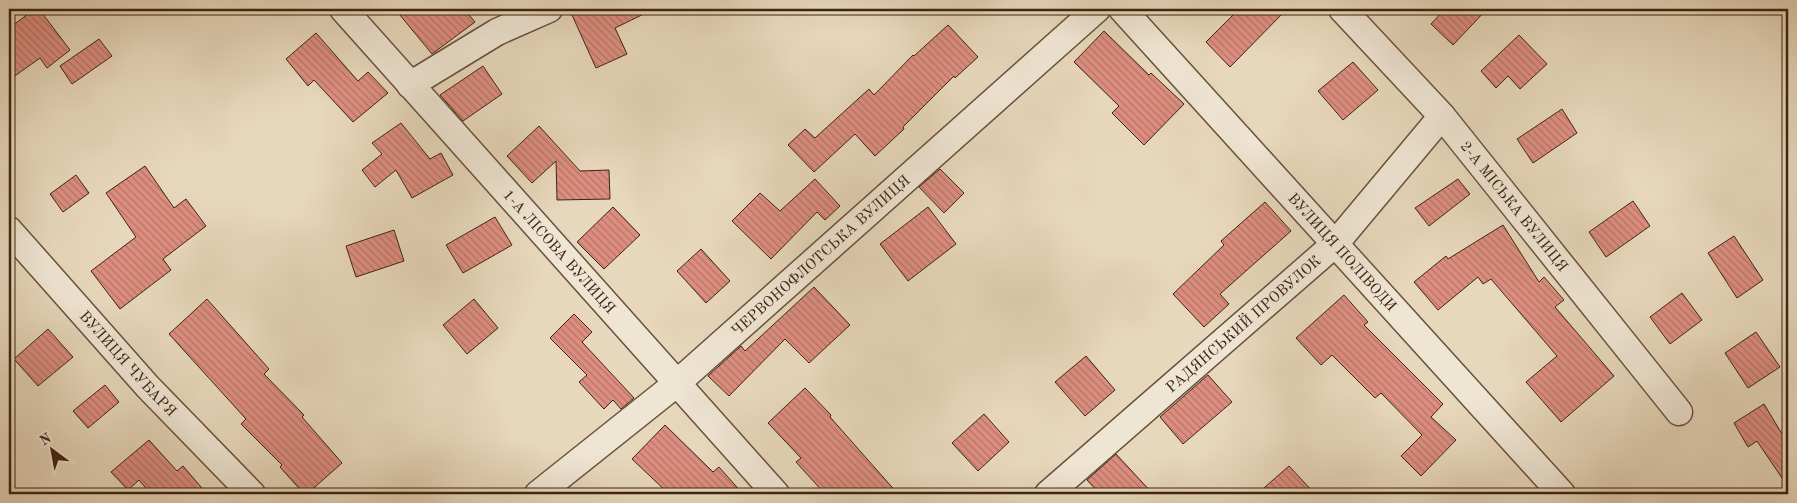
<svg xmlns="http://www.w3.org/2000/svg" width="1797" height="503" font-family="'Old Standard TT',serif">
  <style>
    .building { fill: url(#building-back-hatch); stroke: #3e2412 }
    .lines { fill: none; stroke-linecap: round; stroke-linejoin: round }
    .minor-casing { stroke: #68513c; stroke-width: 29 }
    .minor { stroke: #efe5d3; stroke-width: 26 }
    .labels { text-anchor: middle; stroke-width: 4; stroke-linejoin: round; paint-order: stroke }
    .street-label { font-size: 15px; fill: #3e2412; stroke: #efe5d3 }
  </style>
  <defs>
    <pattern id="building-back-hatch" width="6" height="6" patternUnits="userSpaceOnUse" patternTransform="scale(1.25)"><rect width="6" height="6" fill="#dd8e80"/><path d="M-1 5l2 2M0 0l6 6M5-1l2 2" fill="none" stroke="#b57467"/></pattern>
  </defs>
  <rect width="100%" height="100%" fill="#e7d7bc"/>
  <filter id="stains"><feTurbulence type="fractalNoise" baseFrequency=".004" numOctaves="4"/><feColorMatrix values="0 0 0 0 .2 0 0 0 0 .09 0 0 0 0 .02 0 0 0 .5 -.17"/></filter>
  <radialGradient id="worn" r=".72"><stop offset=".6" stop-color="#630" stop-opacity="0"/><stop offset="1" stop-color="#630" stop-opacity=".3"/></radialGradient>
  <!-- building -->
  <g class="building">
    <path d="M35 9H39L70 50 47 68 40 58 9 80V28Z"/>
    <path d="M395 9H464L475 22 432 54Z"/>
    <path d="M585 9H654L615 28 627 54 596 68 572 15Z"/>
    <path d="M1239 9H1287L1230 67 1206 42Z"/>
    <path d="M1445 9H1487L1453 45 1431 24Z"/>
    <path d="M948 25 978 57 955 78 954 76 903 127 904 129 875 156 855 134 814 172 788 145 805 129 815 138 869 89 874 95 913 55 914 56Z"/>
    <path d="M1104 31 1149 75 1151 73 1184 104 1144 145 1112 113 1119 106 1074 62Z"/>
    <path d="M316 33 358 81 368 72 388 93 353 122 314 80 308 86 286 59Z"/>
    <path d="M1519 35 1547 64 1520 89 1508 76 1496 88 1481 71Z"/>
    <path d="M99 39 112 56 72 84 60 66Z"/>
    <path d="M1353 62 1378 90 1343 120 1318 91Z"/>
    <path d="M483 66 502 94 463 121 440 95Z"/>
    <path d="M1562 109 1577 133 1533 163 1517 139Z"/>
    <path d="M401 123 430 159 441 153 453 175 412 198 396 170 375 187 362 170 382 154 372 143Z"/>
    <path d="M539 126 580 171 609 170 610 199 557 200 556 161 532 183 507 156Z"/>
    <path d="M145 166 174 208 186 199 206 226 163 259 171 270 120 309 91 271 136 237 106 193Z"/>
    <path d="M940 169 964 193 944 213 919 187Z"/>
    <path d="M76 175 89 193 63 212 50 194Z"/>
    <path d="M815 179 840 206 825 220 817 212 771 259 732 221 760 193 780 211Z"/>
    <path d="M1458 179 1470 194 1429 226 1415 208Z"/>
    <path d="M1633 201 1650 226 1606 257 1589 232Z"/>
    <path d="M1265 202 1291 231 1220 294 1229 304 1204 327 1173 294 1224 245 1221 241Z"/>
    <path d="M613 207 640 235 604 269 577 242Z"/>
    <path d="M928 207 956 244 908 281 880 244Z"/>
    <path d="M495 217 512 245 463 273 446 245Z"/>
    <path d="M1503 225 1539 282 1544 277 1564 300 1555 307 1614 376 1561 422 1526 382 1557 356 1491 279 1483 284 1478 277 1438 310 1414 282 1446 256 1448 259Z"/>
    <path d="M394 230 404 261 356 277 346 246Z"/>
    <path d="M1734 236 1763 280 1737 298 1708 253Z"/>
    <path d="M701 249 730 281 706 303 677 271Z"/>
    <path d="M814 287 850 325 809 363 785 339 729 396 708 376 741 346 745 351Z"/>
    <path d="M1682 293 1702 320 1670 344 1650 317Z"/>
    <path d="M1344 295 1368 322 1364 325 1443 404 1431 417 1456 440 1421 476 1401 456 1422 435 1381 393 1375 398 1332 355 1321 365 1296 338Z"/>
    <path d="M207 299 269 369 264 374 304 415 302 417 342 463 307 494H304L280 467 282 465 241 424 246 419 169 334Z"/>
    <path d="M474 299 498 328 467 354 443 325Z"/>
    <path d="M574 314 592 332 582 342 634 398 621 409 613 400 604 409 579 382 587 375 550 338Z"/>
    <path d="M48 329 73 357 38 386 14 359Z"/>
    <path d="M1756 332 1780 367 1748 388 1725 353Z"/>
    <path d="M1086 356 1115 390 1085 416 1055 382Z"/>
    <path d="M1208 375 1232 402 1183 444 1160 417Z"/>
    <path d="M105 385 119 402 88 428 73 411Z"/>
    <path d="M805 388 831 415 830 417 898 494H825L796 462 801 458 768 423Z"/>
    <path d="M1764 404 1788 444V487L1757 441 1748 447 1734 423Z"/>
    <path d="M984 414 1009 442 978 471 952 443Z"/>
    <path d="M665 425 713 472 719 467 743 494H669L632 459Z"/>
    <path d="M149 440 177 471 183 466 207 494H151L139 480 128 490 111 472Z"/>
    <path d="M1116 454 1153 494H1100L1087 480Z"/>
    <path d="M1289 466 1315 494H1257Z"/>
  </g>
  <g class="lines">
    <!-- minor casing -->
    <g class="minor-casing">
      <g id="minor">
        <path id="s1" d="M343 9 776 494"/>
        <path id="s2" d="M1122 9 1562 494"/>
        <path id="s3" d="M1342 9 1442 116 1679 412"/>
        <path d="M410 85 497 32 549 9"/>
        <path id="s4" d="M9 230 148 387 252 494"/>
        <path id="s5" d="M538 494 676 384 1097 9"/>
        <path id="s6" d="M1048 494 1335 244 1442 116"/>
      </g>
    </g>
    <!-- minor -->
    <use href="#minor" class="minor"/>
  </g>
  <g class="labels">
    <!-- street labels -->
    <g class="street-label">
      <text dy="5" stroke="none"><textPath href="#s3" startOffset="262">2-А МІСЬКА ВУЛИЦЯ</textPath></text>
      <text dy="5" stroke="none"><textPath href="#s2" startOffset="328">ВУЛИЦЯ ПОЛІВОДИ</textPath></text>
      <text dy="5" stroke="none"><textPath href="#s1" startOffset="325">1-А ЛІСОВА ВУЛИЦЯ</textPath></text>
      <text dy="5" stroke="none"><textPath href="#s5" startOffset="370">ЧЕРВОНОФЛОТСЬКА ВУЛИЦЯ</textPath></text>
      <text dy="5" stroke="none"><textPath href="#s6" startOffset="259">РАДЯНСЬКИЙ ПРОВУЛОК</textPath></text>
      <text dy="5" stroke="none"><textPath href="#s4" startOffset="179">ВУЛИЦЯ ЧУБАРЯ</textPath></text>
    </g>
  </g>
  <!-- margin -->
  <rect width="1797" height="503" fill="none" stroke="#e7d7bc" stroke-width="30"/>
  <rect x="10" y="10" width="1777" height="483" fill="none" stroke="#3e2412" stroke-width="2.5"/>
  <rect x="15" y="15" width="1767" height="473" fill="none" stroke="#3e2412"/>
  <!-- north arrow -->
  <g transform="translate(52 450) rotate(328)" stroke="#efe5d3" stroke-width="4" paint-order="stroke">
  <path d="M0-4L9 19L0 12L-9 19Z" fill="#3e2412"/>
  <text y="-8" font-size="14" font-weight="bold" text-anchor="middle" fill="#3e2412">N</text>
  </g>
  <rect width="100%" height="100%" filter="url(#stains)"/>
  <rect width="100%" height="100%" fill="url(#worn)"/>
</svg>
